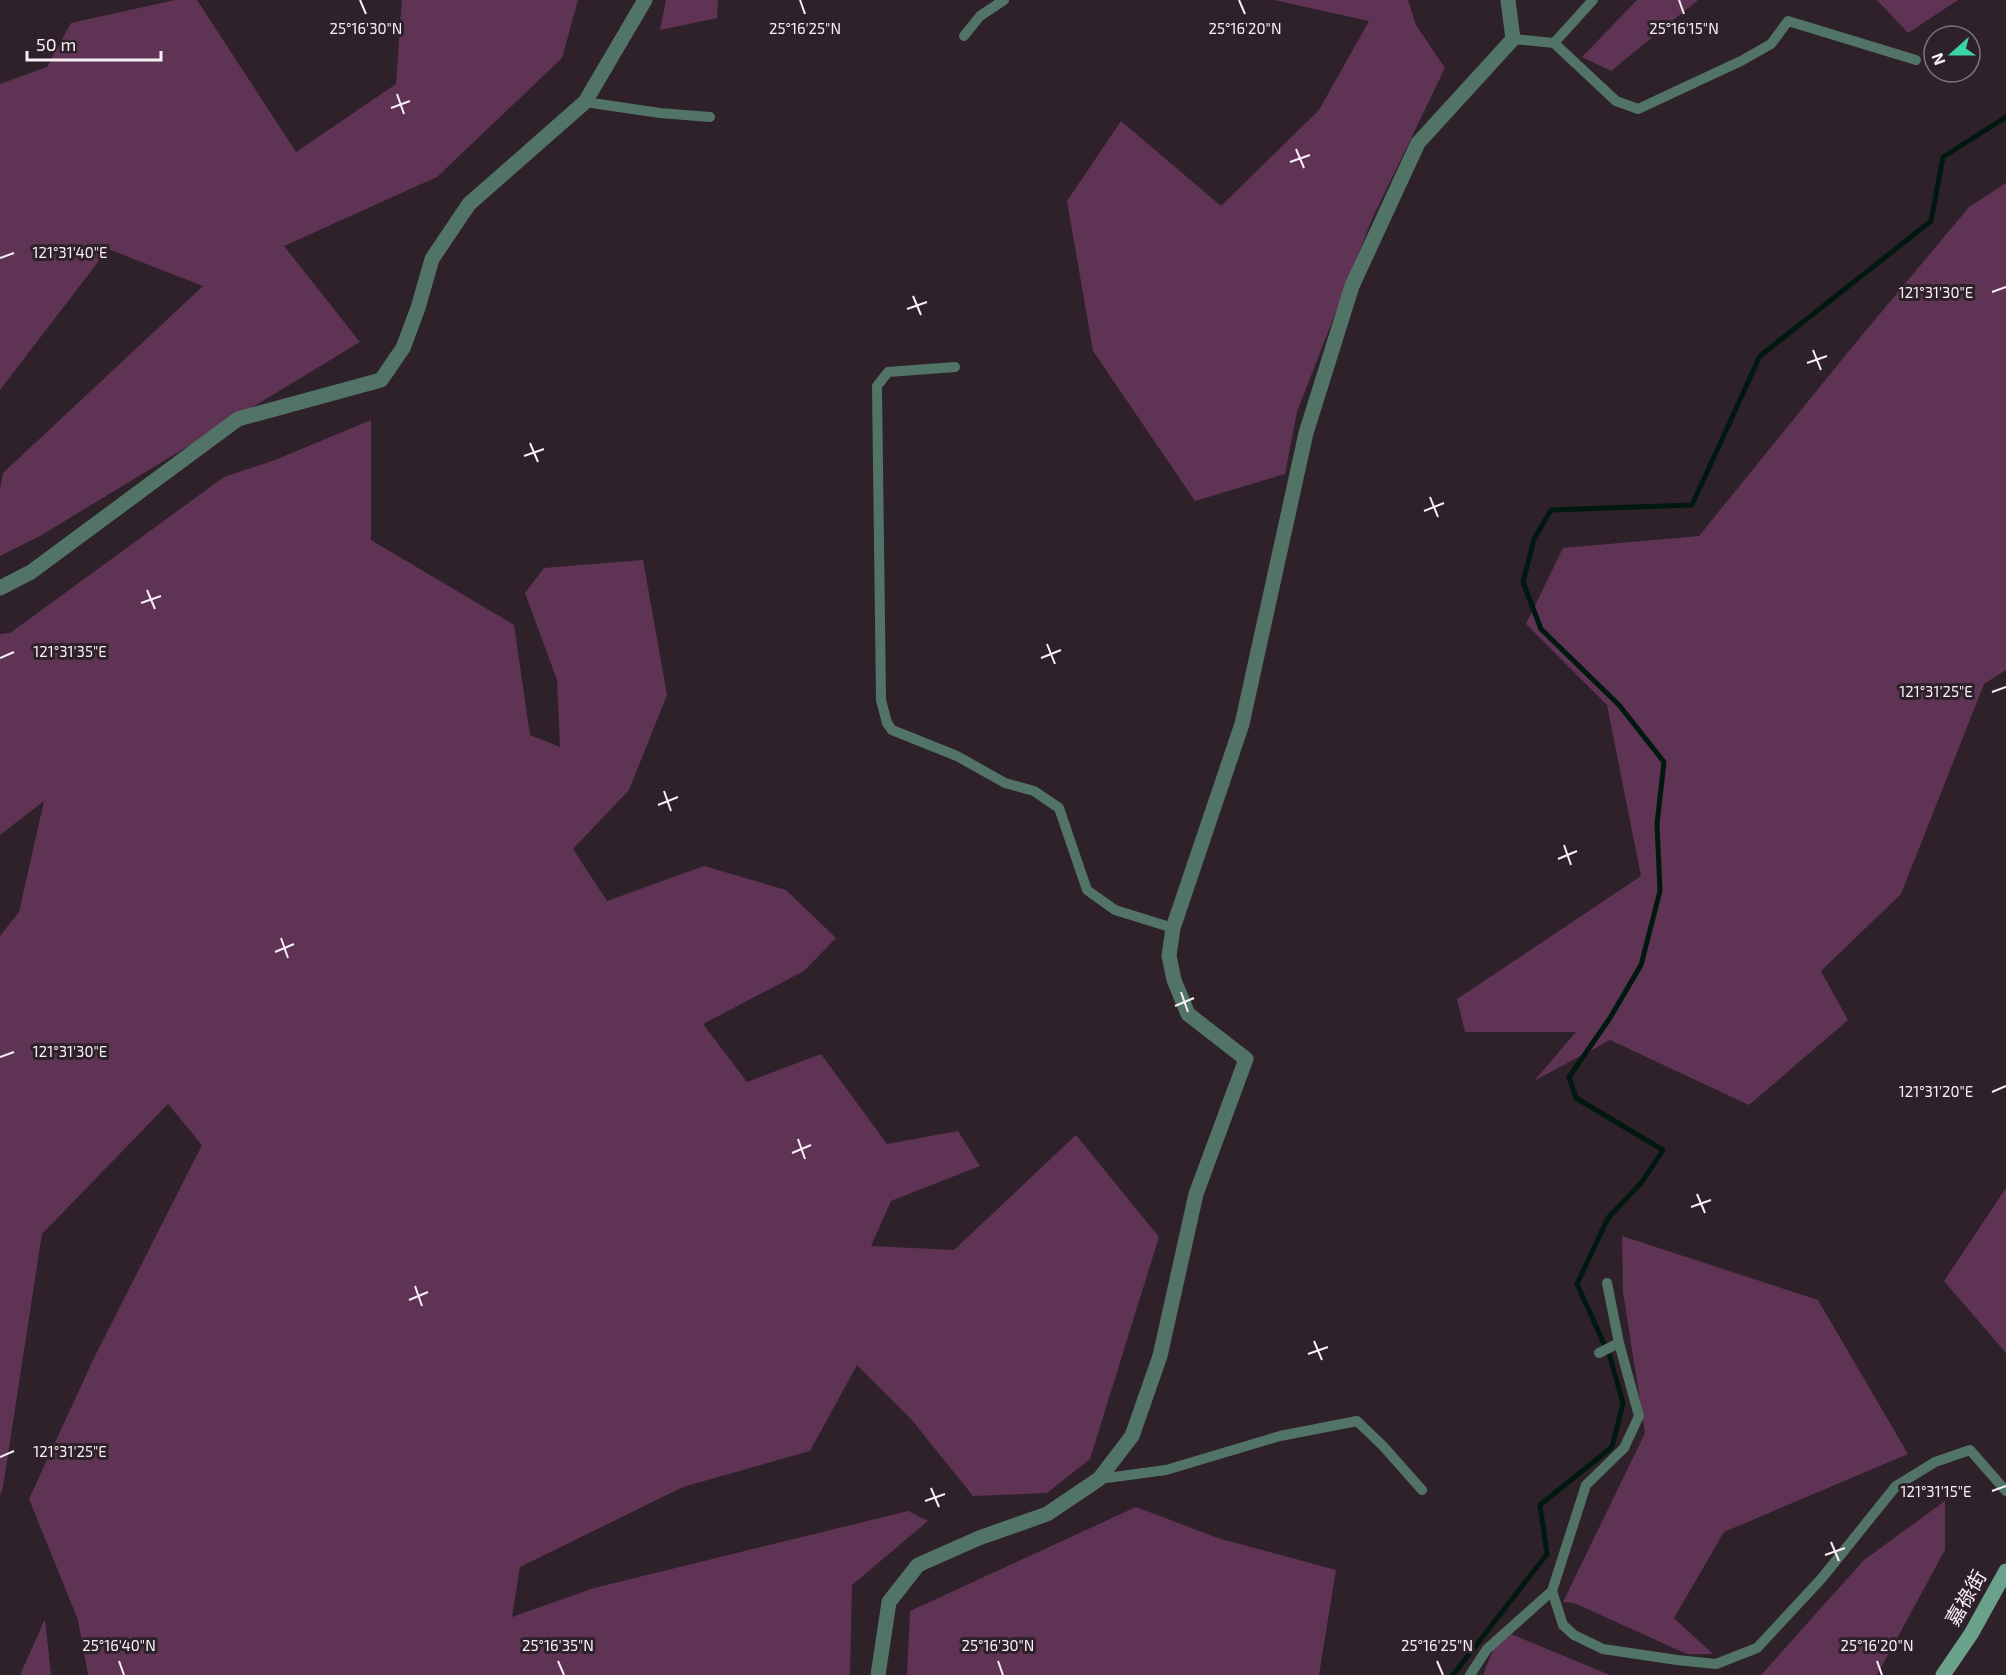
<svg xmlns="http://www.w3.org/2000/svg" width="2006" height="1675" font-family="'Exo 2','Noto Sans TC',sans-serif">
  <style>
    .green { fill: #5f3354 }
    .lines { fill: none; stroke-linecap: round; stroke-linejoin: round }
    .stream { stroke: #00180f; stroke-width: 5 }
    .lane { stroke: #527466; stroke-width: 10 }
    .street { stroke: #527466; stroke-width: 15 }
    .secondary { stroke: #69a18b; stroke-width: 15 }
    .ticks { fill: none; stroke: #f9eff6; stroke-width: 2 }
    .labels { text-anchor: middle; stroke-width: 6; stroke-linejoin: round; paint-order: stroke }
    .street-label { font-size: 20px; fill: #f9eff6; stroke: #2e212a }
    .ticks-label { font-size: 15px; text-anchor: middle; fill: #f9eff6; stroke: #2e212a; stroke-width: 6; stroke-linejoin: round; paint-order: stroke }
  </style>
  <rect width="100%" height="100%" fill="#2e212a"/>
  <!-- green -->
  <g class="green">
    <path d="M175 0H197L296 152 396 84 402 0H578L562 58 437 177 284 246 360 342 40 536 0 556V489L3 473 203 286 108 249 0 390V84L47 67 71 23Z"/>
    <path d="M666 0H718L717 18 660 30Z"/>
    <path d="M1274 0H1408L1416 25 1445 68 1372 219 1297 412 1285 474 1195 501 1093 351 1067 201 1121 121 1221 206 1319 110 1369 21Z"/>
    <path d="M1637 0H1698L1611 71 1582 57Z"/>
    <path d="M1877 0H1958L1908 33Z"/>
    <path d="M2006 183V670L1984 684 1901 894 1821 971 1848 1020 1749 1105 1610 1040 1534 1081 1576 1032H1465L1457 999 1641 876 1607 705 1526 624 1563 548 1699 536 1848 352 1969 207Z"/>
    <path d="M371 420V540L514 625 530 735 560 747 557 680 525 593 544 568 643 560 667 695 629 790 573 849 607 901 704 866 786 890 836 938 804 971 703 1024 747 1082 821 1054 887 1144 958 1131 980 1166 891 1201 871 1246 954 1250 1076 1135 1159 1237 1090 1459 1047 1493 973 1496 911 1419 857 1365 810 1451 683 1487 520 1567 512 1617 594 1588 908 1511 928 1521 852 1585 850 1675H88L78 1620 29 1499 93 1360 202 1145 168 1104 42 1234 3 1487 0 1496V936L19 912 44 801 0 835V634L10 633 224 477 275 460Z"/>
    <path d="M2006 1188V1353L1944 1281Z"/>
    <path d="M1622 1236 1818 1300 1908 1454 1724 1532 1674 1618 1713 1654H1687L1574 1603 1563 1602 1645 1433 1623 1292Z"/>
    <path d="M1945 1501V1550L1877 1675H1761L1864 1560Z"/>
    <path d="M1136 1507 1218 1538 1336 1570 1319 1675H907L910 1611Z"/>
    <path d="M45 1619 51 1675H20Z"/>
    <path d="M1501 1630 1610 1675H1483Z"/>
  </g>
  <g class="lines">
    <!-- stream -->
    <path class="stream" d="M1453 1675 1547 1554 1540 1505 1612 1447 1623 1403 1610 1357 1577 1284 1608 1218 1642 1182 1663 1150 1576 1098 1569 1077 1610 1018 1641 965 1660 891 1657 824 1664 762 1619 705 1541 629 1523 582 1534 539 1551 510 1692 505 1760 356 1931 221 1943 157 2006 117"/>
    <!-- lane -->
    <g class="lane">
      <path d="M964 36 980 16 1004 0"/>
      <path d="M1513 39 1554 43 1616 101 1638 109 1741 61 1771 44 1788 21 1916 60"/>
      <path d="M1554 43 1593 0"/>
      <path d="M585 102 660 113 710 117"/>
      <path d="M955 367 888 372 877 386 881 700 887 723 892 730 957 756 1005 783 1034 791 1059 808 1087 890 1115 910 1173 928"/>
      <path d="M1599 1353 1619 1343"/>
      <path d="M1099 1479 1166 1470 1280 1436 1357 1421 1383 1446 1422 1490"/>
      <path d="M1552 1591 1563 1625 1574 1635 1603 1649 1677 1660 1716 1664 1757 1648 1822 1578 1896 1486 1935 1462 1970 1450 2006 1491"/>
      <path d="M1470 1675 1487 1649 1552 1591 1586 1485 1624 1448 1639 1416 1619 1343 1607 1283"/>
    </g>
    <!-- street -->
    <g class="street">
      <path d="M0 588 31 572 238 419 381 380 403 348 418 308 432 259 469 204 585 102 645 0"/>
      <path d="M878 1675 889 1602 918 1565 979 1538 1047 1514 1099 1479 1132 1436 1160 1356 1196 1194 1246 1059 1188 1014 1174 980 1169 956 1173 928 1242 724 1306 433 1352 286 1418 143 1513 39 1508 0"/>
    </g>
    <!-- secondary -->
    <path class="secondary" d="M1943 1675 1971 1634 2006 1571"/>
  </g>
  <!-- ticks -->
  <path class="ticks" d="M360 0 366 14M800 0 805 14M1239 0 1245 14M1679 0 1684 14M397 94 404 114M391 108 410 101M1296 149 1304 168M1290 162 1310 155M0 258 14 253M1992 292 2006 287M913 296 921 315M907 309 927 302M1813 350 1821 370M1807 363 1827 356M530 443 538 462M524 456 544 449M1430 497 1438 517M1424 511 1444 503M147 590 155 609M141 603 161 596M1047 644 1055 664M0 658 14 652M1041 658 1061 650M1992 692 2006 687M664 791 671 811M658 805 678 797M1564 845 1571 865M1558 859 1577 851M281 938 288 958M275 952 294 944M1181 992 1188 1012M1175 1006 1194 998M0 1057 14 1052M1992 1092 2006 1086M798 1139 805 1159M792 1153 811 1145M1697 1194 1705 1213M1691 1207 1711 1200M415 1286 422 1306M409 1300 428 1292M1314 1341 1322 1360M1308 1354 1328 1347M0 1457 14 1451M931 1488 939 1507M1992 1491 2006 1486M925 1501 945 1494M1831 1542 1839 1561M1825 1555 1845 1548M119 1661 124 1675M558 1661 564 1675M998 1661 1003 1675M1437 1661 1443 1675M1877 1661 1882 1675"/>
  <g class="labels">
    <!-- street labels -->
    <g class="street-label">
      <text transform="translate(1966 1598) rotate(-60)" y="7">嘉祿街</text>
    </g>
  </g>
  <g class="ticks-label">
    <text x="366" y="34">25°16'30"N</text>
    <text x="805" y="34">25°16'25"N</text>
    <text x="1245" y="34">25°16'20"N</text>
    <text x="1684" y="34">25°16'15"N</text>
    <text x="70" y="258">121°31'40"E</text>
    <text x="1936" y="298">121°31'30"E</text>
    <text x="70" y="657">121°31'35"E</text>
    <text x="1936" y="697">121°31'25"E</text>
    <text x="70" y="1057">121°31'30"E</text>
    <text x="1936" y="1097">121°31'20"E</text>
    <text x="70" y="1457">121°31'25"E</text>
    <text x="1936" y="1497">121°31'15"E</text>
    <text x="119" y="1651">25°16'40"N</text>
    <text x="558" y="1651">25°16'35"N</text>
    <text x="998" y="1651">25°16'30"N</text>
    <text x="1437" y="1651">25°16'25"N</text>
    <text x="1877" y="1651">25°16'20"N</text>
  </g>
  <!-- north arrow -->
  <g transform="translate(1952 54) rotate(249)"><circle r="28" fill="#2e212a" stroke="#7f737c" stroke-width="1.5"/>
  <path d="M0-4.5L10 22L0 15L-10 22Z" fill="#3bd4a4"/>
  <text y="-9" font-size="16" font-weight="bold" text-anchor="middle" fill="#f9eff6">N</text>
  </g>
  <!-- scale -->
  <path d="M27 51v9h134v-9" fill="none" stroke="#f9eff6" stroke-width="3"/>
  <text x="36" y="51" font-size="18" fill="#f9eff6" stroke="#2e212a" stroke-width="4.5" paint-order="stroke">50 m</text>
</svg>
